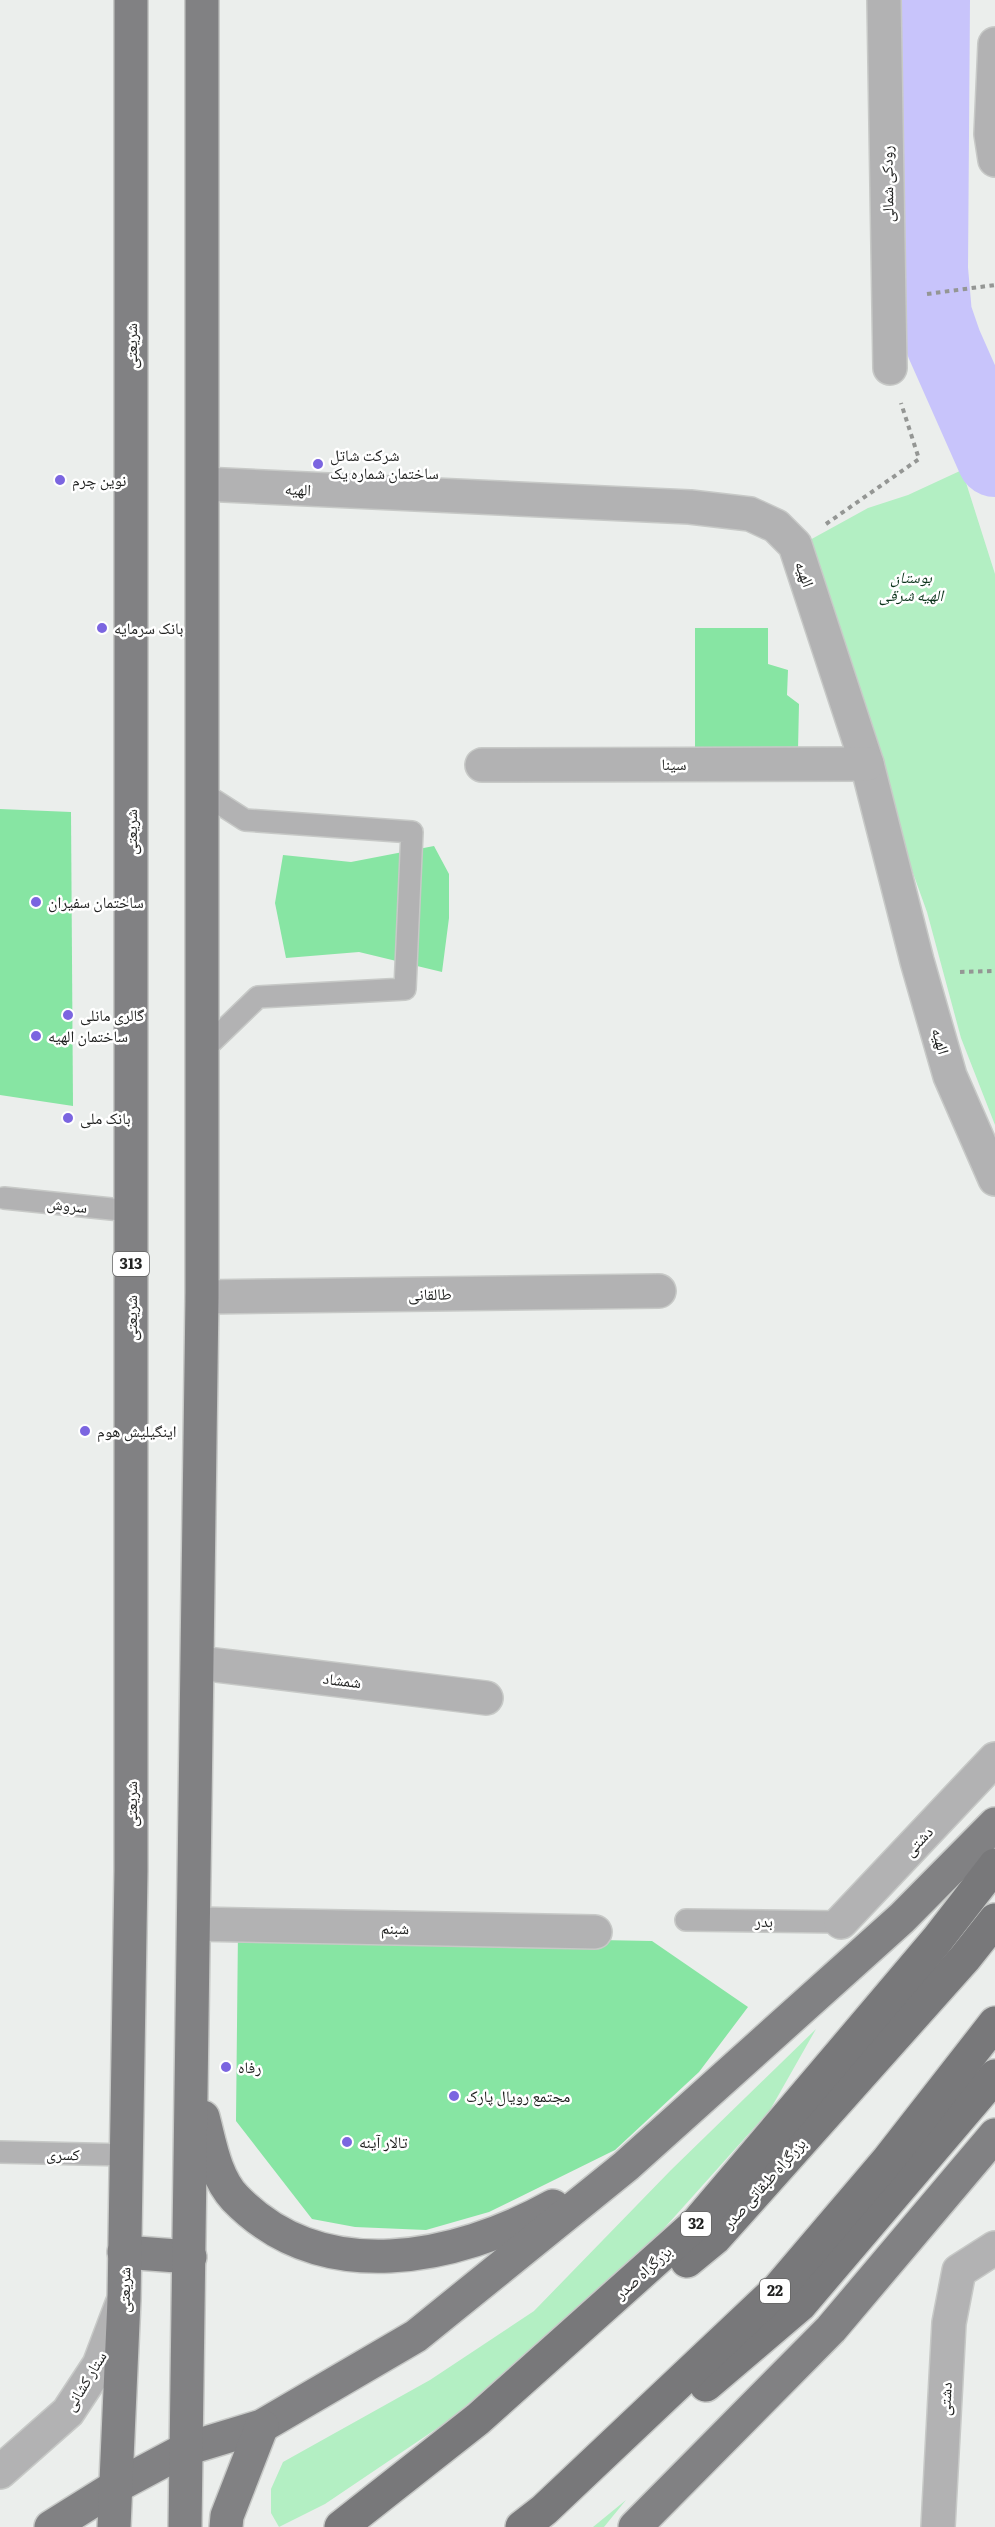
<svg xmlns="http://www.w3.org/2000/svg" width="995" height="2527" font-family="Literata,'Noto Naskh Arabic',serif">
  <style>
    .green { fill: #b3efc3 }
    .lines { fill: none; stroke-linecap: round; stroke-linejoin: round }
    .river { stroke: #c8c4fb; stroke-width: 76 }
    .building { fill: #87e5a3 }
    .service-casing { stroke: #c7c9c7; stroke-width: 24 }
    .minor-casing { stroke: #c7c9c7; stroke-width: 36 }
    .tertiary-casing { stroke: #c7c9c7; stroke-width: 36 }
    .primary-casing { stroke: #c7c9c7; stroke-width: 36 }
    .trunk-casing { stroke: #c7c9c7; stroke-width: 36 }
    .path { stroke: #949694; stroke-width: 4; stroke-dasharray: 4.5 4.5; stroke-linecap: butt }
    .service { stroke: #b2b2b3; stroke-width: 21 }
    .minor { stroke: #b2b2b3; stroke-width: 33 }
    .tertiary { stroke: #b2b2b3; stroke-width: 33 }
    .primary { stroke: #818183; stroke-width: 33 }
    .trunk { stroke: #78787a; stroke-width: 33 }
    .poi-dot { fill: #7b65e0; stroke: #fff; stroke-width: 2 }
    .labels { text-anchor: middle; stroke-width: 5; stroke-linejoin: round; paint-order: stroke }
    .shield { fill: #fff; stroke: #646464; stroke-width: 1.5 }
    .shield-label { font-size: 15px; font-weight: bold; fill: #212221 }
    .street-label { font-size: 16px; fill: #212221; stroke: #fff }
    .poi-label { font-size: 16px; fill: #212221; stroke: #fff; text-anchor: start }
    .park-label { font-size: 16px; font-style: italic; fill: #0a331a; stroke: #fff }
  </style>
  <rect width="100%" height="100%" fill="#ebeeec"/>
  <!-- green -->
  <g class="green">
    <path d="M962 470 995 574V1125L961 1038 927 912 900 837 808 541 868 508 908 495Z"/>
    <path d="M816 2029 770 2110 659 2234 552 2332 448 2421 325 2504 279 2527 271 2513V2489L283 2462 430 2380 534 2311 671 2170Z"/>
    <path d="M626 2500 604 2527H593Z"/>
  </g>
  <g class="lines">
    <!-- river -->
    <path class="river" d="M932 0 930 269 934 315 944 344 995 459"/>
  </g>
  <!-- building -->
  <g class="building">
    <path d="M695 628H768V664L788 670 787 695 799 704 798 750 695 755Z"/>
    <path d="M0 809 71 812 73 1106 0 1095Z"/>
    <path d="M434 846 449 874V918L442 972 359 952 286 958 275 903 283 855 351 862Z"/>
    <path d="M238 1929 383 1936 652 1941 748 2007 699 2072 615 2150 489 2212 426 2230 355 2227 312 2219 236 2121Z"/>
  </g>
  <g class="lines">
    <!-- service casing -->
    <g class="service-casing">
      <g id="service">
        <path d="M201 1052 258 997 405 989 412 832 245 820 203 793"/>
        <path d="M4 1198 131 1211"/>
        <path d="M686 1920 841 1922"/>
        <path d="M0 2152 126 2155"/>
      </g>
    </g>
    <!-- minor casing -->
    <g class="minor-casing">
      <g id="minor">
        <path d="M884 0 890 368"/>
        <path d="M203 484 690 507 750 514 776 526 795 545 867 764 917 961 950 1076 995 1179"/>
        <path d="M482 765 867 764"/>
        <path d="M202 1297 659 1291"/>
        <path d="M199 1663 486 1698"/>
        <path d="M841 1922 995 1759"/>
        <path d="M195 1924 595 1932"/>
        <path d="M938 2527 949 2323 959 2271 995 2248"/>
      </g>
    </g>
    <!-- tertiary casing -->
    <g class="tertiary-casing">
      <g id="tertiary">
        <path d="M995 44 991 134 995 160"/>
        <path d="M0 2472 68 2412 99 2365 122 2304"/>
      </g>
    </g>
    <!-- primary casing -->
    <g class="primary-casing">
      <g id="primary">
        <path d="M203 2117C210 2143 215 2177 235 2198 322 2288 455 2260 553 2206"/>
        <path d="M124 2252 190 2257"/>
        <path d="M51 2527 115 2487 186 2449 262 2426 416 2336 626 2166 902 1918 995 1824"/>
        <path d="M114 2527 124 2300 131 1871V0"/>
        <path d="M185 2527 202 1297V0"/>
        <path d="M226 2527 227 2516 262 2426"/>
        <path d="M635 2527 831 2329 995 2135"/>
      </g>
    </g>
    <!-- trunk casing -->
    <g class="trunk-casing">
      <g id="trunk">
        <path d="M687 2261 715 2238 965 1958 995 1920"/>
        <path d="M706 2385 800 2305 995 2076"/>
        <path d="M341 2527 478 2419 697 2223 937 1940 995 1865"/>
        <path d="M522 2527 544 2510 779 2288 888 2160 995 2023"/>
      </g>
    </g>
    <!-- path -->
    <g class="path">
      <path d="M927 294 995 285"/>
      <path d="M826 524 919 459 901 403"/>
      <path d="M960 972 995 971"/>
    </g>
    <!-- service -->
    <use href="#service" class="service"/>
    <!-- minor -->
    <use href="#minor" class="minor"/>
    <!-- tertiary -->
    <use href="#tertiary" class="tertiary"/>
    <!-- primary -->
    <use href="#primary" class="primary"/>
    <!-- trunk -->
    <use href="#trunk" class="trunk"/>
  </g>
  <!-- markers -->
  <g class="poi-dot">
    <circle cx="318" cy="464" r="6"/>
    <circle cx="60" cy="480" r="6"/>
    <circle cx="102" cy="628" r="6"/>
    <circle cx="36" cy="902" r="6"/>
    <circle cx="68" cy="1015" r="6"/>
    <circle cx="36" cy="1036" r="6"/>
    <circle cx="68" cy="1118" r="6"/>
    <circle cx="85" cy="1431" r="6"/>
    <circle cx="226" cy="2067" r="6"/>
    <circle cx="454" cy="2096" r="6"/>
    <circle cx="347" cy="2142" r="6"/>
  </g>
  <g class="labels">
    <!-- shield labels -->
    <g class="shield">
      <rect x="113" y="1252" width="36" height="24" rx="4.5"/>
      <rect x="681" y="2212" width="30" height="24" rx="4.5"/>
      <rect x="760" y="2279" width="30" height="24" rx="4.5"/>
    </g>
    <g class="shield-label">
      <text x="131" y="1269">313</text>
      <text x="696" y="2229">32</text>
      <text x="775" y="2296">22</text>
    </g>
    <!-- street labels -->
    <g class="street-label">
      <text transform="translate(887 184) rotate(-91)" y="6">رودکی شمالی</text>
      <text transform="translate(131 346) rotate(-90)" y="6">شریعتی</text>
      <text transform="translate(298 489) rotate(3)" y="6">الهیه</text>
      <text transform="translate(805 574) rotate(70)" y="6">الهیه</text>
      <text x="674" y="770">سینا</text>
      <text transform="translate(131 832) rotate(-90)" y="6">شریعتی</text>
      <text transform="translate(941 1041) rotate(74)" y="6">الهیه</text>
      <text transform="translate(67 1205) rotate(6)" y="6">سروش</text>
      <text transform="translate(430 1294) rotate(-1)" y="6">طالقانی</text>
      <text transform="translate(131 1318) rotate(-90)" y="6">شریعتی</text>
      <text transform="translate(342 1680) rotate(7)" y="6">شمشاد</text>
      <text transform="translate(131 1804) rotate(-90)" y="6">شریعتی</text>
      <text transform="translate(918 1841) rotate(-47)" y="6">دشتی</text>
      <text transform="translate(764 1921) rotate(1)" y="6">بدر</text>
      <text transform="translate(395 1928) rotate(1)" y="6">شبنم</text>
      <text transform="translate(63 2154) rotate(1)" y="6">کسری</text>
      <text transform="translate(764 2183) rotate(-48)" y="6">بزرگراه طبقاتی صدر</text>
      <text transform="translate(643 2272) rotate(-42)" y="6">بزرگراه صدر</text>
      <text transform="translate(124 2290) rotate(-89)" y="6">شریعتی</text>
      <text transform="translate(85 2381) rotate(-59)" y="6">ستار کشانی</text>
      <text transform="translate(945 2399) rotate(-87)" y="6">دشتی</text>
    </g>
    <!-- poi labels -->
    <g class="poi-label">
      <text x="330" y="461">شرکت شاتل<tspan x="330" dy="18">ساختمان شماره یک</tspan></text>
      <text x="72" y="486">نوین چرم</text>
      <text x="114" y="634">بانک سرمایه</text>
      <text x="48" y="908">ساختمان سفیران</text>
      <text x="80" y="1021">گالری مانلی</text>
      <text x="48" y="1042">ساختمان الهیه</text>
      <text x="80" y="1124">بانک ملی</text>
      <text x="97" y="1437">اینگیلیش هوم</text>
      <text x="238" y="2073">رفاه</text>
      <text x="466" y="2102">مجتمع رویال پارک</text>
      <text x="359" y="2148">تالار آینه</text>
    </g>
    <!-- park labels -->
    <g class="park-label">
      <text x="911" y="583">بوستان<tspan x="911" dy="18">الهیه شرقی</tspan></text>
    </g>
  </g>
</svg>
